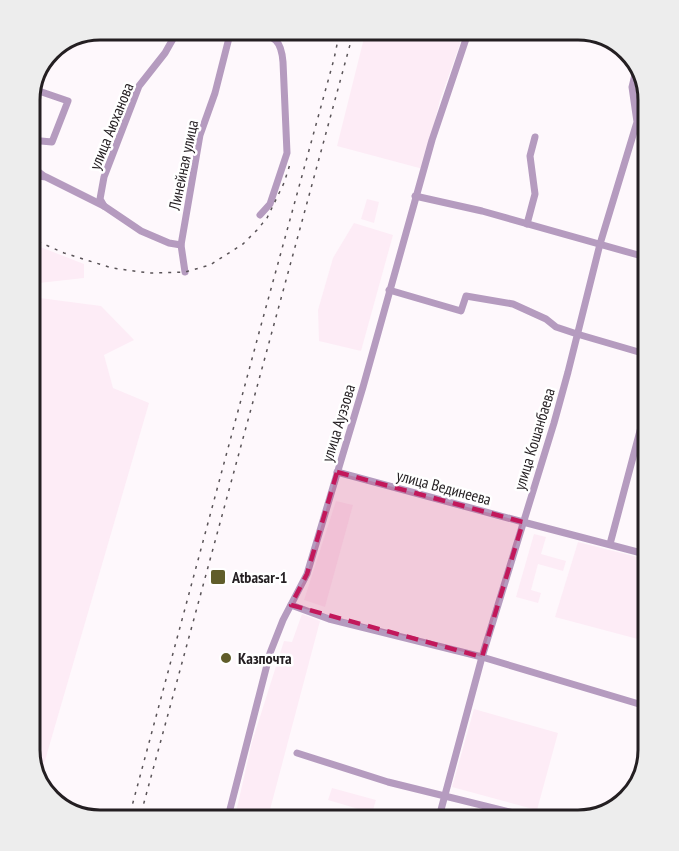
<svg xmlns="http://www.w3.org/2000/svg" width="679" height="851" font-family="'PT Sans Narrow',sans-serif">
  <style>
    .built { fill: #fdecf6 }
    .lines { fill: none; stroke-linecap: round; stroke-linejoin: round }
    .minor { stroke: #b59bbf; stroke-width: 7 }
    .rail { stroke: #595357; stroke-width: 1.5; stroke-dasharray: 3 6; stroke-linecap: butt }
    .marked { fill: #c2185b; fill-opacity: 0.2; stroke: #c2185b; stroke-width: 4.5; stroke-dasharray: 12 8; stroke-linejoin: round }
    .poi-dot { fill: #605d2a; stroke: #fff; stroke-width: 2 }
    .labels { text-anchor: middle; stroke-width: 5; stroke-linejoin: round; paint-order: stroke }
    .street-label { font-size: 16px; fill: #241f22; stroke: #fff }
    .poi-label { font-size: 16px; font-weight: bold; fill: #241f22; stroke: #fff; text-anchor: start }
    .rim { fill: none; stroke: #241f22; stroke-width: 3 }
  </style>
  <rect width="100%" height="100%" fill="#fef8fc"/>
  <!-- built -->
  <g class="built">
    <path d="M366 30H459L460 44 440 100 423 169 337 146Z"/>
    <path d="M367 199 379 202 374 223 361 219Z"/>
    <path d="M354 223 393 235 361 351 319 341 318 310 333 258Z"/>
    <path d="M30 243 84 264V278L30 284Z"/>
    <path d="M32 297 101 306 134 340 104 355 113 388 149 403 39 781 30 751V326Z"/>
    <path d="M336 501 353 505 325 607 304 600Z"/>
    <path d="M534 534 546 537 541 554 566 561 563 571 538 564 531 590 541 593 538 603 516 597Z"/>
    <path d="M578 542 649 560V642L555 617Z"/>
    <path d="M302 614 320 621 267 821H234L252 742 284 641 292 642Z"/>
    <path d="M474 709 558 733 537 810 452 787Z"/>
    <path d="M332 788 376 800 372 813 328 800Z"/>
  </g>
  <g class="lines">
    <!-- minor -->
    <g class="minor">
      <path d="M250 30C272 37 281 36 283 62L287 153 270 204 260 215"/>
      <path d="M574 30 591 35"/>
      <path d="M30 140 52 142 68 101 33 89"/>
      <path d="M37 141 34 150 36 170 44 176"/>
      <path d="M30 175 46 177 104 206 141 231 169 243 181 245"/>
      <path d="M415 196 482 211 649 258"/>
      <path d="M104 206 100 199 104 177 139 86 165 53 178 30"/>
      <path d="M527 224 535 194 530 156 535 137"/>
      <path d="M185 272 181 245 200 135 215 93 231 30"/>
      <path d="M389 290 461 311 466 296 513 304 546 319 556 327 577 334 649 355"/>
      <path d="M337 472 523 522 649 555"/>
      <path d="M610 544 649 397"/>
      <path d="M291 605 329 619 482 657 649 707"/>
      <path d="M297 753 388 782 546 821"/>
      <path d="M631 795 649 726"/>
      <path d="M227 821 270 653 283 620 307 574 363 387 432 140 469 30"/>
      <path d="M438 821 482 657 554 423 568 372 600 244 637 122 632 87 638 62"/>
    </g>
    <!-- rail -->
    <g class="rail">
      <path d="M30 238 64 253 112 268 149 273 185 272 210 265 243 244 257 230 267 218 284 183 291 161"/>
      <path d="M128 821 260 329 334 59 340 30"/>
      <path d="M139 821 354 30"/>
    </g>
  </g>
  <!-- marked area -->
  <path class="marked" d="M337 472 523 522 482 657 291 605 307 574Z"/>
  <!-- markers -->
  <g class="poi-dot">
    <rect x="210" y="569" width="16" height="16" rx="3"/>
    <circle cx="226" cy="658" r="6"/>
  </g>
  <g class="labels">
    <!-- street labels -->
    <g class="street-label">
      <text transform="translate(111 126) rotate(-68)" y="6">улица Аюханова</text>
      <text transform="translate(183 165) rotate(-78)" y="6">Линейная улица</text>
      <text transform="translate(338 423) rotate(-73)" y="6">улица Ауэзова</text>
      <text transform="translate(534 439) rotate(-73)" y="6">улица Кошанбаева</text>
      <text transform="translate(444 487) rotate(15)" y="6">улица Вединеева</text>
    </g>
    <!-- poi labels -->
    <g class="poi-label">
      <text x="232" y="583">Atbasar-1</text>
      <text x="238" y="664">Казпочта</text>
    </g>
  </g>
  <!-- crop -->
  <path d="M0 0H679V851H0ZM100 40H578A60 60 0 0 1 638 100V750A60 60 0 0 1 578 810H100A60 60 0 0 1 40 750V100A60 60 0 0 1 100 40Z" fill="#ededed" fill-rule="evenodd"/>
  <path class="rim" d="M100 40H578A60 60 0 0 1 638 100V750A60 60 0 0 1 578 810H100A60 60 0 0 1 40 750V100A60 60 0 0 1 100 40Z"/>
</svg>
